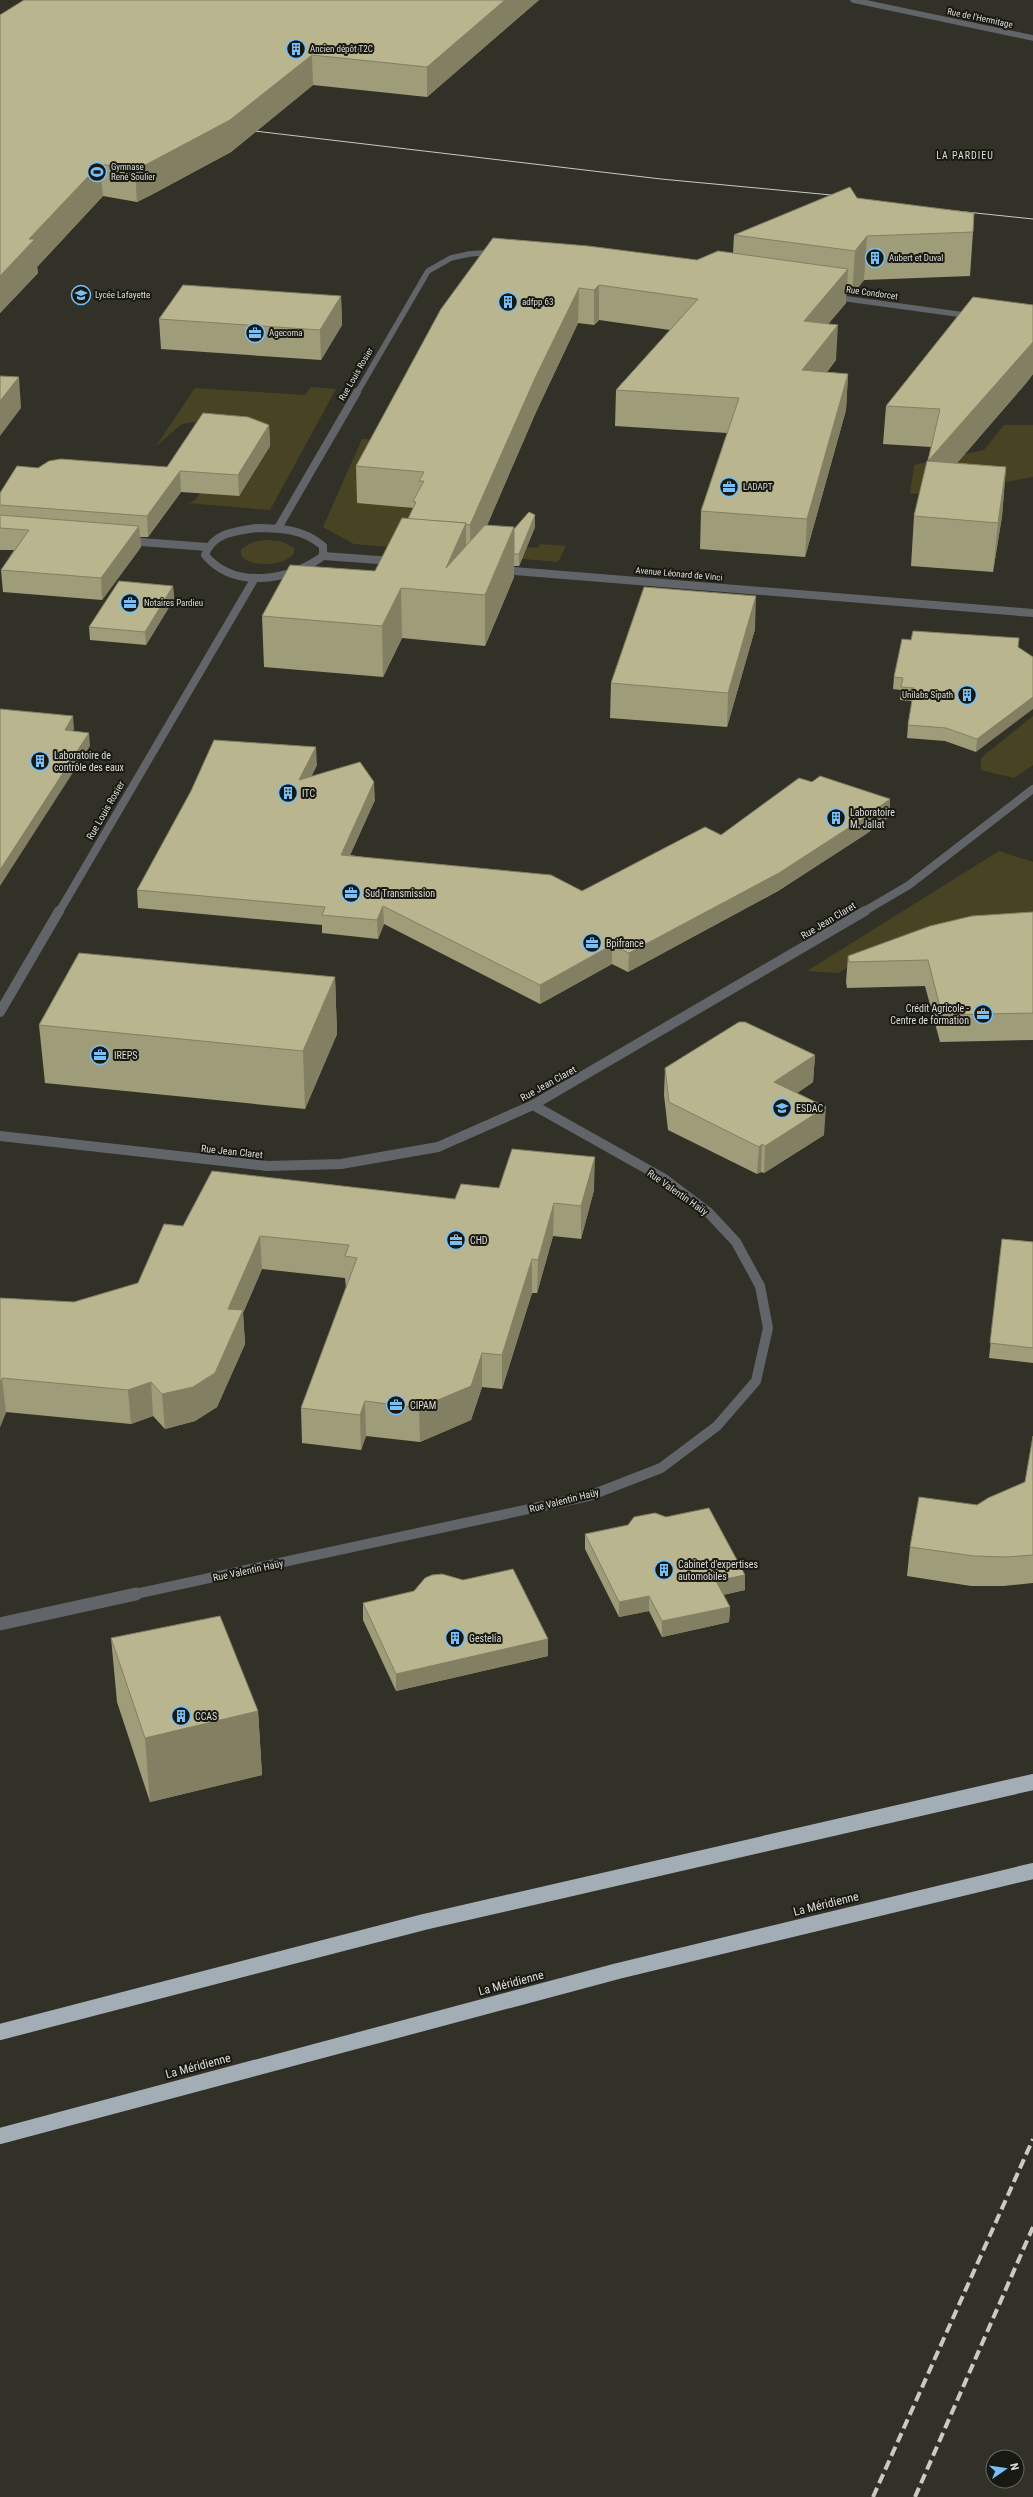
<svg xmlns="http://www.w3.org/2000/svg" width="1033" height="2497" font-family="'Roboto Condensed',sans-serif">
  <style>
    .green { fill: #484423 }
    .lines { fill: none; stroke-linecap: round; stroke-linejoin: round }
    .street-far3 { stroke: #616569; stroke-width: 5.5 }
    .street-far2 { stroke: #616569; stroke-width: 8 }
    .street-far1 { stroke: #616569; stroke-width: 10 }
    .street { stroke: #616569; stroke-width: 13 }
    .highway { stroke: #a3adb6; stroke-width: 16 }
    .tram { stroke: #cac9c2; stroke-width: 1 }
    .rail { stroke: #cac9c2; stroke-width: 4; stroke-dasharray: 10 5; stroke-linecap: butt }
    .wall { fill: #9f9c7a }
    .shaded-wall { fill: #827f63 }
    .building { fill: #b9b58e; stroke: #827f63 }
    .labels { text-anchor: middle; stroke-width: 4; stroke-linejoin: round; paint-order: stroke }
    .far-street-label { font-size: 9px; fill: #deddd7; stroke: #191914 }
    .far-poi-label { font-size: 9px; fill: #deddd7; stroke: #191914; text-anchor: start }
    .far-quarter-label { font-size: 10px; letter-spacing: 1px; fill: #deddd7; stroke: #191914 }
    .poi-label { font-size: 10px; fill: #deddd7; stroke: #191914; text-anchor: start }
    .street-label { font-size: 10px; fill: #deddd7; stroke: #191914 }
    .near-street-label { font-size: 12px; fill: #deddd7; stroke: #191914 }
  </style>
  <rect width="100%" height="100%" fill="#323127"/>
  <!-- green -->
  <g class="green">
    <path d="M311 387 336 389 270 510 187 503 194 501 200 493 239 496 206 420 182 424 156 446 195 388 305 395Z"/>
    <path d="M1004 425H1033V477L951 492 910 494 914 465 984 450Z"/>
    <path d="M362 439 389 440 405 508 415 509 414 539 538 548 540 544 566 546 558 562 354 544 323 527Z"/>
    <path d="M265 540 281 541 294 548V554C283 566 252 568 241 556V549L253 542Z"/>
    <path d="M1033 716V765L1014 778 981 770V758Z"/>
    <path d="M999 851 1033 862V917L891 943 838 973 807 971Z"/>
  </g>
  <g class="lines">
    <!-- street-far3 -->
    <g class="street-far3">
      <path d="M853 0 1033 38"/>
      <path d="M833 297 972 316"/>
      <path d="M357 393 428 271 451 258 469 254 496 252"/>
    </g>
    <!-- street-far2 -->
    <g class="street-far2">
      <path d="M256 528C281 528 303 529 323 546V556C290 581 234 590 205 555 213 533 235 531 256 528Z"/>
      <path d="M278 528 357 392"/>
      <path d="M128 541 207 547"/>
      <path d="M323 556 393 561"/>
      <path d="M501 570 1033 613"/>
      <path d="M59 912 255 578"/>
      <path d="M863 912 909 885 1033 789"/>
    </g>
    <!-- street-far1 -->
    <g class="street-far1">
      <path d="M0 1012 59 911"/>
      <path d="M0 1136 268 1166 341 1164 438 1147 533 1105 865 911"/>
      <path d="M131 1595 589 1496 661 1468 717 1426 756 1381 768 1328 760 1286 736 1242 708 1212 663 1178 533 1105"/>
    </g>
    <!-- street -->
    <path class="street" d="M0 1624 136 1594"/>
    <!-- highway -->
    <g class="highway">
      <path d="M0 2032 424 1922 1033 1782"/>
      <path d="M0 2136 618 1971 1033 1871"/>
    </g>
    <!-- tram -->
    <g class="tram">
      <path d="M246 130 661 179 842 196"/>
      <path d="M947 210 1033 219"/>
    </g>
    <!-- rail -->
    <g class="rail">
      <path d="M873 2497 1033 2139"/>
      <path d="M915 2497 1033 2227"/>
    </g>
  </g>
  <!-- wall -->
  <g class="wall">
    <path d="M24 0H539L427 97 313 85 231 152 153 194 137 202 103 196 37 267 38 273 0 313V15Z"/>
    <path d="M857 198 973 232 970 276 864 280 852 295 846 294V303L828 324 836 360 827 372 848 374 846 410 805 557 700 549 701 511 727 433 615 426 616 390 670 330 599 320 594 325 578 323 536 412 487 525 514 529 535 515V527L519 566H514V577L485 646 402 638 383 677 264 667 262 616 375 571 408 519 413 508 357 503 356 466 441 309 733 253 734 235Z"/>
    <path d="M341 296 342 325 321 360 161 349 159 319Z"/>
    <path d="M1033 305V374L1027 382 957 463 1006 467 1002 516 993 572 911 566 914 516 931 447 883 444 886 406Z"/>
    <path d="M269 425 270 446 239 496 181 492 148 537H140L141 547 102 600 3 592 1 570 14 550H0V493L38 468 167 467Z"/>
    <path d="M173 586 174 599 146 645 90 640 89 627Z"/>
    <path d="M755 629 727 727 610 718 611 683Z"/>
    <path d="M1019 638 976 752 945 741 907 738 908 725 912 701 900 700 901 690 893 689 894 677 911 640Z"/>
    <path d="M317 765 311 777 375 800 350 855 582 891 721 835 812 782 890 799 889 817 866 834 778 891 628 972 612 964 540 1004 384 924 378 939 322 933V925L138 908 137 890Z"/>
    <path d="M1033 912V1040L940 1042 925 986 847 988 846 982 848 956Z"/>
    <path d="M335 977 337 1034 305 1109 45 1083 39 1025Z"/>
    <path d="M815 1055 813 1082 797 1093 824 1135 764 1173 761 1172 757 1174 668 1130 664 1095 665 1068Z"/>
    <path d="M499 1188 594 1190 581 1239 553 1236 537 1293H532L502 1389 482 1387 471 1420 420 1442 366 1436 361 1450 302 1443 301 1408 346 1288 345 1278 262 1269 243 1313 245 1344 217 1407 195 1421 165 1429 153 1416 131 1424 6 1412 0 1427V1298L74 1302 138 1283 183 1226 455 1199Z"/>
    <path d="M1002 1239 1033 1242V1363L989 1358Z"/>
    <path d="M1033 1436V1583L1003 1586H971L907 1576 910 1547 977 1505 1025 1482Z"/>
    <path d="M585 1534 745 1590 723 1595 730 1607 729 1622 662 1637 649 1611 619 1617 585 1549Z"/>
    <path d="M363 1603 548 1656 396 1691 363 1620Z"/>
    <path d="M111 1638 258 1711 262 1775 150 1802 117 1702Z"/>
  </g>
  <!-- shaded-wall -->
  <g class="shaded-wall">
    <path d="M505 0H539L427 97V67Z"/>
    <path d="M312 55 313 85 231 152 137 202 135 170Z"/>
    <path d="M100 164 103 196 37 267 38 273 0 313V276L29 239Z"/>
    <path d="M867 236 864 280 852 295 855 251Z"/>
    <path d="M848 269 846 303 802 355 804 321Z"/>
    <path d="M599 285V320L594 325V290Z"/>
    <path d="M579 288 578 323 536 412 471 563 470 525 536 376Z"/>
    <path d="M341 296 342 325 321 360 320 330Z"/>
    <path d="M838 325 836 360 800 405 802 370Z"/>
    <path d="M1033 342V374L1027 382 925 500 928 461Z"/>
    <path d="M848 374 846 410 805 557 807 519Z"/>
    <path d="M19 377 21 408 0 436V401Z"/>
    <path d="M269 425 270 446 239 496 238 475Z"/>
    <path d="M1006 467 1002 516 993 572 998 523Z"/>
    <path d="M180 471 181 492 148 537 147 516Z"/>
    <path d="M535 515V527L519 566V554Z"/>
    <path d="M466 523V573L446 568Z"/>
    <path d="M139 526 141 547 102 600 101 578Z"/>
    <path d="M514 527V577L485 646V595Z"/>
    <path d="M173 586 174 599 146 645 145 632Z"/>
    <path d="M401 588 402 638 383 677 382 626Z"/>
    <path d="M756 596 755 629 727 727 728 693Z"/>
    <path d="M1033 697V709L976 752 977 739Z"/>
    <path d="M73 716 74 729 66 744 65 730Z"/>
    <path d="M89 733 90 746 0 886V870Z"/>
    <path d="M316 747 317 765 300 798 299 780Z"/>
    <path d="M374 782 375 800 342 873 341 855Z"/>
    <path d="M890 799 889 817 866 834 778 891 628 972 629 953Z"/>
    <path d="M383 906 384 924 378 939 377 920Z"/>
    <path d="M612 945V964L540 1004V985Z"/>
    <path d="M335 977 337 1034 305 1109 303 1051Z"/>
    <path d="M815 1055 813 1082 773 1110 774 1082Z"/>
    <path d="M826 1107 824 1135 764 1173 765 1146Z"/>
    <path d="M762 1144 761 1172 757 1174 759 1147Z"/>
    <path d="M595 1157 594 1190 581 1239V1206Z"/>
    <path d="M554 1203 553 1236 537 1293 538 1260Z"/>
    <path d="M260 1236 262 1269 243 1313 245 1344 217 1407 195 1421 165 1429 162 1394 228 1309Z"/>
    <path d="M532 1259V1293L502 1389V1355Z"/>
    <path d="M482 1353V1387L471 1420 420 1442 419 1408Z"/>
    <path d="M2 1378 6 1412 0 1427V1383Z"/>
    <path d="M151 1382 153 1416 131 1424 128 1390Z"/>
    <path d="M365 1401 366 1436 361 1450 360 1415Z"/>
    <path d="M745 1575V1590L716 1596V1581Z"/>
    <path d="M649 1596V1611L619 1617V1602Z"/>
    <path d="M730 1607 729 1622 662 1637V1621Z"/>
    <path d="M548 1639V1656L396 1691V1674Z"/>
    <path d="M258 1711 262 1775 150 1802 145 1738Z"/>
  </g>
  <!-- building -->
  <g class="building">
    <path d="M24 0H505L427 67 312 55 230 120 151 162 135 170 100 164 29 239H35L0 276V15Z"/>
    <path d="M850 187 857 198 974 213 973 232 867 236 855 251 734 235Z"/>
    <path d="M493 238 588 246 697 260 718 251 848 269 804 321 838 325 802 370 848 374 807 519 701 511 739 398 616 390 698 299 599 285 594 290 579 288 536 376 470 525 465 524 466 523 408 519 416 502 413 501 424 481H419L424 472 356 466 441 309Z"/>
    <path d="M183 285 341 296 320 330 159 319Z"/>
    <path d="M973 297 1033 305V342L928 461 940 409 886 406Z"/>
    <path d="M0 376 19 377 0 401Z"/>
    <path d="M203 413 248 417 269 425 238 475 180 471 147 516 0 505V493L17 466 38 468 49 461 61 459 167 467Z"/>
    <path d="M927 461 1006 467 998 523 914 516Z"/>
    <path d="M529 512 535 515 519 554H514V529Z"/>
    <path d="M0 515 139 526 101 578 1 570 29 530 0 528Z"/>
    <path d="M402 518 466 523 446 568 485 525 514 527 485 595 401 588 382 626 262 616 290 565 375 571Z"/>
    <path d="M119 581 173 586 145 632 89 627Z"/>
    <path d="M644 587 756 596 728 693 611 683Z"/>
    <path d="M913 631 1019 638 1018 647 1033 657V697L977 739 946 728 908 725 914 688 901 687 903 678 894 677 902 639 911 640Z"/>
    <path d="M0 709 73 716 65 730 89 733 0 870Z"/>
    <path d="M214 740 316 747 299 780 360 762 374 782 341 855 551 875 582 891 705 827 721 835 799 778 812 782 820 776 890 799 867 816 779 873 629 953 612 945 540 985 383 906 377 920 322 915 325 907 137 890 191 791Z"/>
    <path d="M1033 912V1013L942 1015 928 960 849 962 848 956 930 926 972 916Z"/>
    <path d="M79 953 335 977 303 1051 39 1025Z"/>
    <path d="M739 1022H745L815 1055 774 1082 826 1107 765 1146 762 1144 759 1147 669 1102 665 1068Z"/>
    <path d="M512 1149 595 1157 581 1206 554 1203 538 1260 532 1259 502 1355 482 1353 471 1386 419 1408 365 1401 360 1415 301 1408 357 1258 345 1256 349 1245 260 1236 228 1309 243 1310 215 1373 193 1387 162 1394 151 1382 128 1390 2 1378 0 1383V1298L74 1302 138 1283 164 1224 183 1226 212 1171 455 1199 461 1184 499 1188Z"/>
    <path d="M1002 1239 1033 1242V1348L990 1343Z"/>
    <path d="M1033 1436V1555L1006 1557 974 1556 910 1547 919 1497 977 1505 988 1498 1025 1482Z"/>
    <path d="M709 1508 745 1575 716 1581 730 1607 662 1621 649 1596 619 1602 585 1534 628 1525 634 1517 655 1513 666 1517Z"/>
    <path d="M513 1569 548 1639 396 1674 363 1603 414 1591 425 1578 432 1575 442 1574 463 1580Z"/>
    <path d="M220 1616 258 1711 145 1738 111 1638Z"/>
  </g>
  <!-- icons -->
  <defs>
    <g id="building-ring" transform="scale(1)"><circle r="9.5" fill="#191914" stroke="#78bff8" stroke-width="1.5"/><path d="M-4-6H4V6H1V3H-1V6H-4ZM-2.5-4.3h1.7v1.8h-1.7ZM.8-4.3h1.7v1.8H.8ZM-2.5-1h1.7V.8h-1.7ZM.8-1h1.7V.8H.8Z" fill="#78bff8"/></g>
    <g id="stadium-ring" transform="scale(1)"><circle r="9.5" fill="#191914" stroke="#78bff8" stroke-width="1.5"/><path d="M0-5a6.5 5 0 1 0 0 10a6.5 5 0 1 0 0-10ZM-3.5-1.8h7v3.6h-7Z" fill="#78bff8"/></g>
    <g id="school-ring" transform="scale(1)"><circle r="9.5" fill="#191914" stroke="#78bff8" stroke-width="1.5"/><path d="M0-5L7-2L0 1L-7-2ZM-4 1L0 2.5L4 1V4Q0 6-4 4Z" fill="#78bff8"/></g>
    <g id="office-ring" transform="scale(1)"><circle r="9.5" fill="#191914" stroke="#78bff8" stroke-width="1.5"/><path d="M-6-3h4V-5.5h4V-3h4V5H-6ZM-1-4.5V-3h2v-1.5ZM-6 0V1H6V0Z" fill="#78bff8"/></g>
    <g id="university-ring" transform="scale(1)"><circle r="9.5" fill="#191914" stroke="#78bff8" stroke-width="1.5"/><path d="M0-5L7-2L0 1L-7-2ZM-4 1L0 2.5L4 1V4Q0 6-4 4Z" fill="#78bff8"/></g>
  </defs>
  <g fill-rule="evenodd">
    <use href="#building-ring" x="296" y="49"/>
    <use href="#stadium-ring" x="97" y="172"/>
    <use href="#building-ring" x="875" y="258"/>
    <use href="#school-ring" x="81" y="295"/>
    <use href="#building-ring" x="508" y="302"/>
    <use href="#office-ring" x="255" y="333"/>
    <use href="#office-ring" x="729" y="487"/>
    <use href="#office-ring" x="130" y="603"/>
    <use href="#building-ring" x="967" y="695"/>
    <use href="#building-ring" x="40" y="761"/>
    <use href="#building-ring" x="288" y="793"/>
    <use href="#building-ring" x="836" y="818"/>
    <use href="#office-ring" x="351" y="893"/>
    <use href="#office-ring" x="592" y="943"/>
    <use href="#office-ring" x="983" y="1014"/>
    <use href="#office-ring" x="100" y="1055"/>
    <use href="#university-ring" x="782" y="1108"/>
    <use href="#office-ring" x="456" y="1240"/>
    <use href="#office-ring" x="396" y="1405"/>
    <use href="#building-ring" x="664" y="1570"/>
    <use href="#building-ring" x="455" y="1638"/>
    <use href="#building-ring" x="181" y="1716"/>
  </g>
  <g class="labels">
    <!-- far-street labels -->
    <g class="far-street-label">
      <text transform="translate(980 18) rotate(12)" y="3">Rue de l'Hermitage</text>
      <text transform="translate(872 293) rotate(8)" y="3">Rue Condorcet</text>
      <text transform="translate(356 374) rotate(-60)" y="3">Rue Louis Rosier</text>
      <text transform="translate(679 574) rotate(5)" y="3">Avenue Léonard de Vinci</text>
    </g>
    <!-- far-poi labels -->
    <g class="far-poi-label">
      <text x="310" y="52">Ancien dépôt T2C</text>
      <text x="111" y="170">Gymnase<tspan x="111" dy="10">René Soulier</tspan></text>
      <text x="889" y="261">Aubert et Duval</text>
      <text x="95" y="298">Lycée Lafayette</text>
      <text x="522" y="305">adfpp 63</text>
      <text x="269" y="336">Agecoma</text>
      <text x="743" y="490">LADAPT</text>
      <text x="144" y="606">Notaires Pardieu</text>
      <text x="953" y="698" text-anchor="end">Unilabs Sipath</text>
    </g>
    <!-- far-quarter labels -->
    <g class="far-quarter-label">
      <text x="965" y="159">LA PARDIEU</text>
    </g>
    <!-- poi labels -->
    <g class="poi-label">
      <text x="54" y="759">Laboratoire de<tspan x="54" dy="12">contrôle des eaux</tspan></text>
      <text x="302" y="797">ITC</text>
      <text x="850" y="816">Laboratoire<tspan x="850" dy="12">M. Jallat</tspan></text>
      <text x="365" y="897">Sud Transmission</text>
      <text x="606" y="947">Bpifrance</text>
      <text x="969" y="1012" text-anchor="end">Crédit Agricole -<tspan x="969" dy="12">Centre de formation</tspan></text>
      <text x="114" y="1059">IREPS</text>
      <text x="796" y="1112">ESDAC</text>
      <text x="470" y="1244">CHD</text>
      <text x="410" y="1409">CIPAM</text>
      <text x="678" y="1568">Cabinet d'expertises<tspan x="678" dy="12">automobiles</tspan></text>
      <text x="469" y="1642">Gestelia</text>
      <text x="195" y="1720">CCAS</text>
    </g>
    <!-- street labels -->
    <g class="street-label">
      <text transform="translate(105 810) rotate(-60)" y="4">Rue Louis Rosier</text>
      <text transform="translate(828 920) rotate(-31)" y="4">Rue Jean Claret</text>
      <text transform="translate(548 1083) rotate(-29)" y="4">Rue Jean Claret</text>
      <text transform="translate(232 1151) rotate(6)" y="4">Rue Jean Claret</text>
      <text transform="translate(678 1192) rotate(35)" y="4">Rue Valentin Haüy</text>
      <text transform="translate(564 1500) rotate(-14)" y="4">Rue Valentin Haüy</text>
      <text transform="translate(248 1570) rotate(-12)" y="4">Rue Valentin Haüy</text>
    </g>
    <!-- near-street labels -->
    <g class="near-street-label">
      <text transform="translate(826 1904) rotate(-14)" y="4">La Méridienne</text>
      <text transform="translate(511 1983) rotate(-15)" y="4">La Méridienne</text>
      <text transform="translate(198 2066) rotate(-15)" y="4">La Méridienne</text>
    </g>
  </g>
  <!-- north arrow -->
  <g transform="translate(1005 2469) rotate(77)"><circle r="19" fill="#191914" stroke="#686762"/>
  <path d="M0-3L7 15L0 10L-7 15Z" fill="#78bff8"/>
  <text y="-6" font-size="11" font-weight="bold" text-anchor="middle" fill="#deddd7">N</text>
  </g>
</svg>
